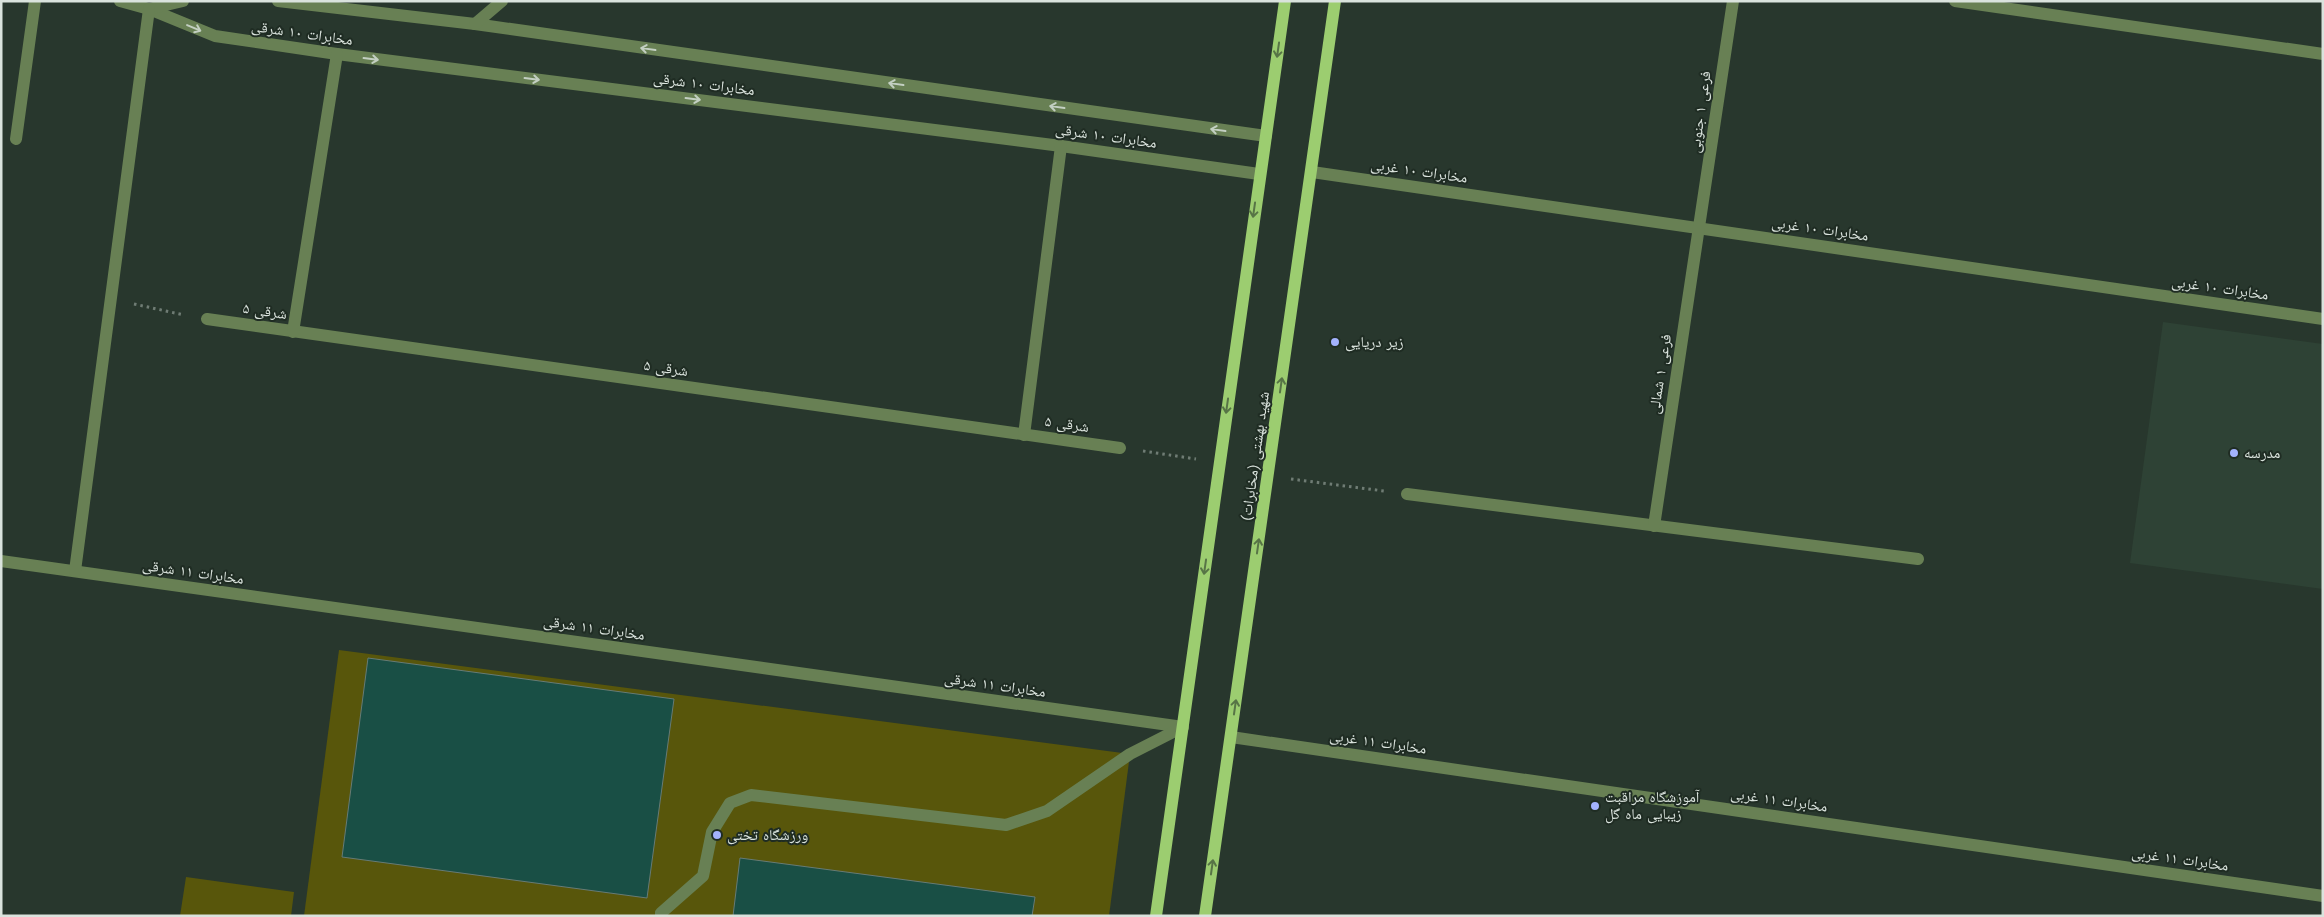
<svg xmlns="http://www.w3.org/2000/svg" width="2324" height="917" font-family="'Work Sans','Noto Naskh Arabic',sans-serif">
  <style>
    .built { fill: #2e4235 }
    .green { fill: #58560b }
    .building { fill: #194f45; stroke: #667b76 }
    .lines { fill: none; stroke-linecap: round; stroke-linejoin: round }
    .path { stroke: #6f7c74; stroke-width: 3; stroke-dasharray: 2.5 4; stroke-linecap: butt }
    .minor { stroke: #688054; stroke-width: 12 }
    .major { stroke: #9ccd70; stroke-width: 12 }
    .oneway { stroke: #c3cfc2 }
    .oneway2 { stroke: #577446 }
    .poi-dot { fill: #a3b2fd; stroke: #1f2c23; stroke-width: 2 }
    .labels { text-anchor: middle; stroke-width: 4; stroke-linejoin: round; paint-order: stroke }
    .street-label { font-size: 15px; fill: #dae3dd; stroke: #1f2c23 }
    .poi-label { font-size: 15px; fill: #dae3dd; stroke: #1f2c23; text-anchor: start }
  </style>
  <rect width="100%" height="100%" fill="#28372d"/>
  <!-- built -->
  <path class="built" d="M2163 322 2323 344V589L2130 563Z"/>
  <!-- green -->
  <g class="green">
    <path d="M339 650 1130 754 1109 916H304Z"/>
    <path d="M186 877 294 892 291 916H180Z"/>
  </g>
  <!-- building -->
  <g class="building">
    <path d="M368 658 674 699 647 898 342 857Z"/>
    <path d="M740 858 1035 897 1032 916H733Z"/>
  </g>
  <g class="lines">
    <!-- path -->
    <g class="path">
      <path d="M134 304 184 315"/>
      <path d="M1143 451 1196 459"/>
      <path d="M1291 479 1384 491"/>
    </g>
    <!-- minor -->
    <g class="minor">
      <path d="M120 1 149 9 215 36 337 54 1061 146 1259 174"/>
      <path d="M278 1 475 24 1266 136"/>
      <path d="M1955 1 2323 54"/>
      <path d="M149 9 183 1"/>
      <path d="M475 24 502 1"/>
      <path d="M16 139 35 1"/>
      <path d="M1312 172 2323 319"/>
      <path d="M207 319 1120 448"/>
      <path d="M293 332 337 54"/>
      <path d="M1024 435 1061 146"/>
      <path d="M1407 494 1918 559"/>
      <path d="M1654 526 1733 1"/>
      <path d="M1 561 1183 727"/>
      <path d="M75 571 149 9"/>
      <path d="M1231 737 2323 896"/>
      <path d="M661 916V913L703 876 712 832 730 803 751 795 1006 825 1047 811 1130 754 1183 727"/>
    </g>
    <!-- major -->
    <g class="major">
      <path d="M1156 916 1285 1"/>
      <path d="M1205 916 1335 1"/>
    </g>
  </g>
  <!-- one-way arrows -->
  <defs><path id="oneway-shaft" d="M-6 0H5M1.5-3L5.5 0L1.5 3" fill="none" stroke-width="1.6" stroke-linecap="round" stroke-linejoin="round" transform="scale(1.25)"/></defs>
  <g class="oneway">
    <use href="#oneway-shaft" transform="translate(194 28) rotate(23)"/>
    <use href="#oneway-shaft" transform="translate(648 49) rotate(-172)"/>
    <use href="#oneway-shaft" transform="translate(371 59) rotate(7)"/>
    <use href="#oneway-shaft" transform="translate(532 79) rotate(7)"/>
    <use href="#oneway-shaft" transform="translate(896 84) rotate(-172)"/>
    <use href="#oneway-shaft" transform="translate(693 99) rotate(7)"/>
    <use href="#oneway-shaft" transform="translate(1057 107) rotate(-172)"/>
    <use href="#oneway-shaft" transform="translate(1218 130) rotate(-172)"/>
  </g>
  <g class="oneway2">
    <use href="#oneway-shaft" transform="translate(1278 50) rotate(98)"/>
    <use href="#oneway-shaft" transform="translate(1254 210) rotate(98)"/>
    <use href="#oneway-shaft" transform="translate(1281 385) rotate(-82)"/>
    <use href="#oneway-shaft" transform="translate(1227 406) rotate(98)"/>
    <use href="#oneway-shaft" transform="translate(1258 546) rotate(-82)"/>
    <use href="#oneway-shaft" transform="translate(1205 567) rotate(98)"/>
    <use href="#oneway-shaft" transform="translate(1235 707) rotate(-82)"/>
    <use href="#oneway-shaft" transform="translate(1212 867) rotate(-82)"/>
  </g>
  <!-- markers -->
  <g class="poi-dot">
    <circle cx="1335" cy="342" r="5"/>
    <circle cx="2234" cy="453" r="5"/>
    <circle cx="1595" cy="806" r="5"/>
    <circle cx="717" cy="835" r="5"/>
  </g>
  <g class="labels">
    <!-- street labels -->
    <g class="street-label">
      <text transform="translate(302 33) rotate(8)" y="5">مخابرات ۱۰ شرقی</text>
      <text transform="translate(704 84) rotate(7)" y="5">مخابرات ۱۰ شرقی</text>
      <text transform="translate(1700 112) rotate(-82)" y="5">فرعی ۱ جنوبی</text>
      <text transform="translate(1106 136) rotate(8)" y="5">مخابرات ۱۰ شرقی</text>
      <text transform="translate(1419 171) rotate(8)" y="5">مخابرات ۱۰ غربی</text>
      <text transform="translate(1820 229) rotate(8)" y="5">مخابرات ۱۰ غربی</text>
      <text transform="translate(2220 288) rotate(8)" y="5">مخابرات ۱۰ غربی</text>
      <text transform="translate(265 311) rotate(8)" y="5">شرقی ۵</text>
      <text transform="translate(666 368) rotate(8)" y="5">شرقی ۵</text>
      <text transform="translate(1660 374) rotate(-81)" y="5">فرعی ۱ شمالی</text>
      <text transform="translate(1067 424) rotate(8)" y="5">شرقی ۵</text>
      <text transform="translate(1255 456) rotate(-82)" y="5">شهید بهشتی (مخابرات)</text>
      <text transform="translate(193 572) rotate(8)" y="5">مخابرات ۱۱ شرقی</text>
      <text transform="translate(594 628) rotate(8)" y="5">مخابرات ۱۱ شرقی</text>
      <text transform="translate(995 685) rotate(8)" y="5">مخابرات ۱۱ شرقی</text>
      <text transform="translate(1378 742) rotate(8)" y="5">مخابرات ۱۱ غربی</text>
      <text transform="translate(1779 800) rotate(8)" y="5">مخابرات ۱۱ غربی</text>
      <text transform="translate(2180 859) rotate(8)" y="5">مخابرات ۱۱ غربی</text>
    </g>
    <!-- poi labels -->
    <g class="poi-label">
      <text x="1345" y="347">زیر دریایی</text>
      <text x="2244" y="458">مدرسه</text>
      <text x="1605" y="802">آموزشگاه مراقبت<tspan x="1605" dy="17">زیبایی ماه گل</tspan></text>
      <text x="727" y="840">ورزشگاه تختی</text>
    </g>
  </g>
  <!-- border -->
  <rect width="2324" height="917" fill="none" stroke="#dae3dd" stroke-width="5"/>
</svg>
